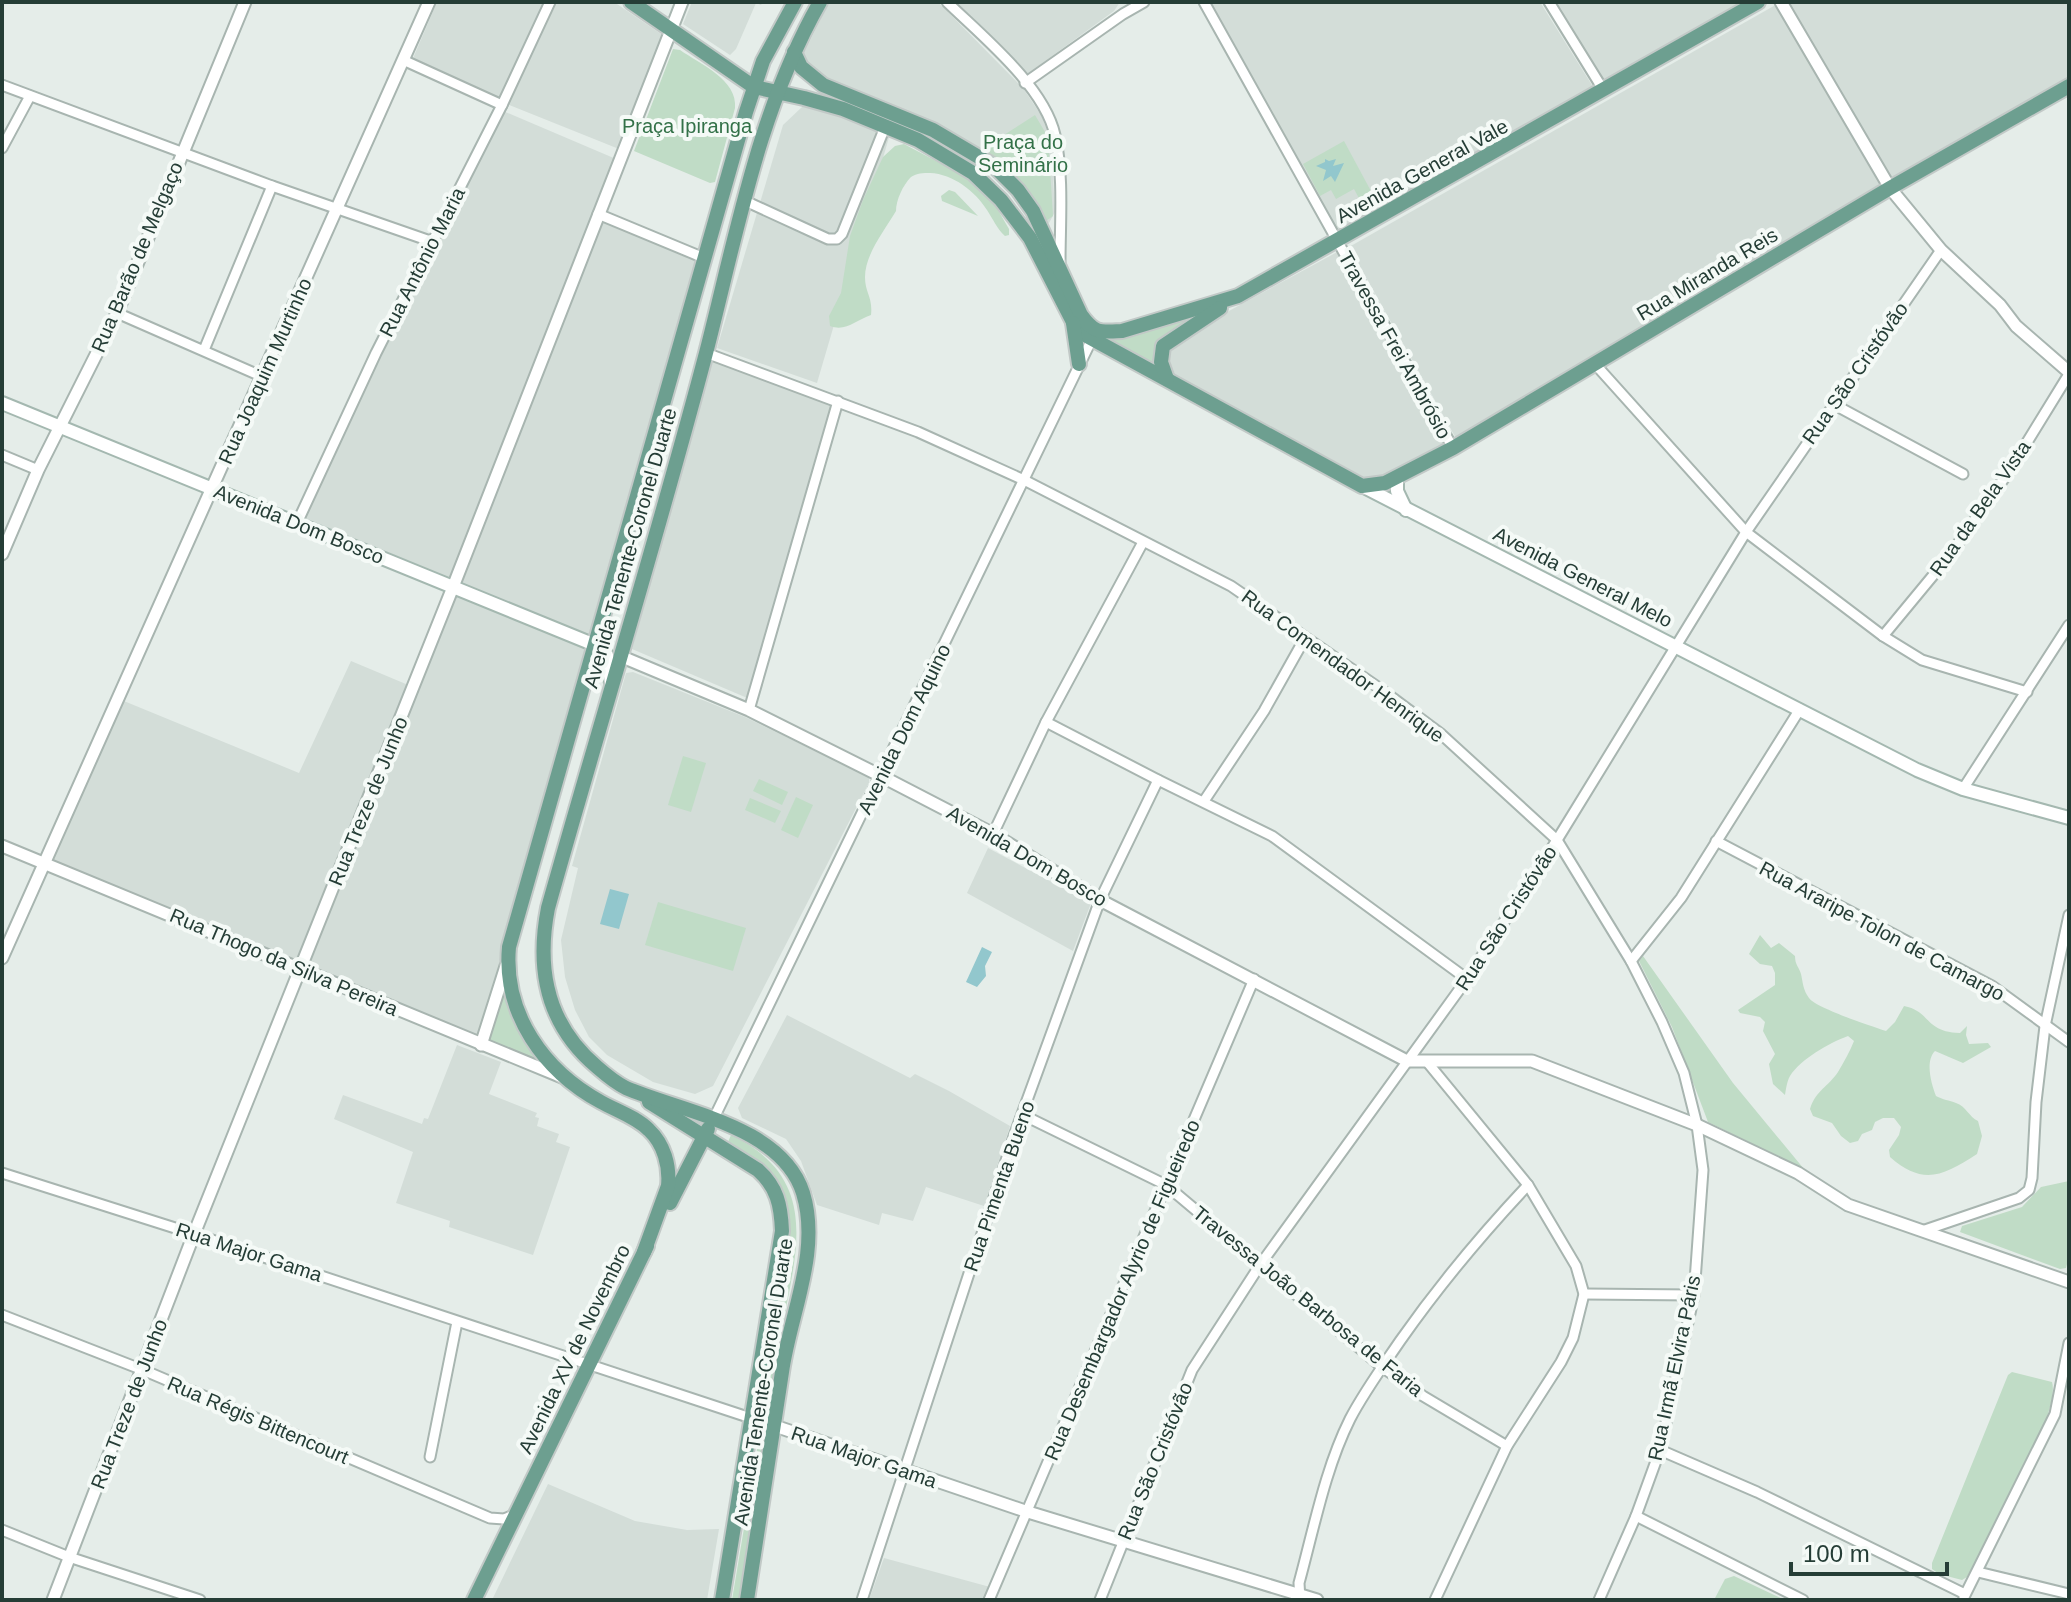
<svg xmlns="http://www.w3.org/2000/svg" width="2071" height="1602" font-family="Helvetica,sans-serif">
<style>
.built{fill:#d3ddd8}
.green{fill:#c0dcc6}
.water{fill:#92c7cd}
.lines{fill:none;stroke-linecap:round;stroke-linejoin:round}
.minor-casing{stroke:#a8b5b0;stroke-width:13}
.tertiary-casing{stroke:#a8b5b0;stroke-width:15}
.secondary-casing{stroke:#a4b8b0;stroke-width:16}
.primary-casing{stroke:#c2c9c7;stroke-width:18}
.minor{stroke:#fff;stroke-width:9}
.tertiary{stroke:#fff;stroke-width:11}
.secondary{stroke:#fff;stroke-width:12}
.primary{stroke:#6d9f90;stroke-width:14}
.labels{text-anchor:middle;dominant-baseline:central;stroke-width:8;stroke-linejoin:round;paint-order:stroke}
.park-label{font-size:20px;fill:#337148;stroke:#f5faf7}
.street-label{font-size:20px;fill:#253d36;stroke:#f5faf7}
</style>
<rect width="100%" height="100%" fill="#e5ede9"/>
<!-- built -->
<g class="built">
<polygon points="437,2 546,2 498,100 411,63"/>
<polygon points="556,2 614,2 664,36 619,149 507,104"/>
<polygon points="692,2 763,2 761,5 756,3 736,49 730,55 683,24"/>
<polygon points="829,2 938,2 1023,88 1041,115 1051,139 1055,212 1049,223 1043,224 1005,173 813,74 801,59"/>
<polygon points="954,2 1120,2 1114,11 1026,75"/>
<polygon points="1210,2 1540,2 1595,90 1338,234"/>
<polygon points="1552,2 1744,2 1603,82"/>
<polygon points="1789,2 2069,2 2069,80 1893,184"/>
<polygon points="1779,3 1884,191 1457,440 1349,247"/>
<polygon points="821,106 890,134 817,383 717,348 783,125 802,107"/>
<polygon points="503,111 616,159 452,579 305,518 395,326"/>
<polygon points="602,218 699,260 593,638 460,584"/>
<polygon points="1339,251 1449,447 1377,484 1170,373 1166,349 1172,342"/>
<polygon points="714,356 836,407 752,700 632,649"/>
<polygon points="456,594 589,648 479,1039 307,966"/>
<polygon points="351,661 413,687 301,968 45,865 119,699 299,773"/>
<polygon points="633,672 745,717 869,777 869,783 713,1086 695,1094 653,1082 607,1055 589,1037 575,1010 565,977 561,940 578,868 572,866 626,673"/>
<polygon points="988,848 1091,903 1073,951 967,893"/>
<polygon points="787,1015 910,1078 915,1074 949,1091 1010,1126 984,1206 926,1187 913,1221 882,1213 879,1225 817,1205 801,1161 786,1139 742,1118 738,1108"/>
<polygon points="457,1045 501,1062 489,1094 537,1113 535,1117 539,1118 537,1126 559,1134 556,1142 570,1147 533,1255 449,1227 450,1221 396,1203 413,1152 334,1119 343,1095 422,1124 424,1118 428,1119"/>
<polygon points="548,1484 635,1521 687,1530 719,1529 707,1600 492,1600"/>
<polygon points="884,1558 990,1587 984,1600 869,1600"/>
</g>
<!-- green -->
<g class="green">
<path d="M673,49L680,50C700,64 738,80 735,108L715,182L710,183L634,151Z"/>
<polygon points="1035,115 1048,137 1053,216 1046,221 1042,220 1011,179 982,149"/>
<polygon points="1344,141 1379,206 1367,213 1354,189 1336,199 1331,190 1320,196 1303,164"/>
<path d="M904,144L970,179L991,198L1009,229V235L1005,236C997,229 993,219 987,210C975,191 953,174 930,173C923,173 917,173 911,177C903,185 896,200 896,211C885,230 865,254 865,277C865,293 873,297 871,315C856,320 846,332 830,326L829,316L841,293L850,236L863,200L883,157L895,146Z"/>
<polygon points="949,190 955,192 978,216 942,201 941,196"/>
<polygon points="1190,319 1194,319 1156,365 1106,344 1106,339"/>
<polygon points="683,756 706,763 691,812 668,805"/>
<polygon points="759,779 788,792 782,805 753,791"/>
<polygon points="796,797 813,805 798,838 781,830"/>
<polygon points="750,798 781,811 775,823 745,810"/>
<polygon points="658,902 746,928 733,971 645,945"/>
<path d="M1760,935L1771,948L1779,943L1795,956C1795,965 1799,967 1801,974C1803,983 1803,990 1809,998C1816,1008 1871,1026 1886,1031L1895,1022L1904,1006C1931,1011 1924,1032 1960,1033L1967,1026L1966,1035L1969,1044L1988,1043L1991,1047L1963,1063L1935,1051C1925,1061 1931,1083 1936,1096C1943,1100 1949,1100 1956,1103C1966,1106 1969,1117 1978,1121L1982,1136L1977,1154C1943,1176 1923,1186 1890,1157L1889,1150L1899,1135L1901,1127L1894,1118H1883L1875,1122L1872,1130L1862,1134L1858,1141L1850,1143L1841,1136L1832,1123L1813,1116L1810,1109C1816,1090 1828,1087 1838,1072C1844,1062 1850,1051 1854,1041L1848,1036C1829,1043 1801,1059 1790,1076C1787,1081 1786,1089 1785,1095L1773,1084L1769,1064L1775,1054L1763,1031L1765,1022L1760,1017L1740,1013L1738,1010L1775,985V973L1772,966L1760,964L1749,954Z"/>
<polygon points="1643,956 1733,1083 1804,1169 1708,1122 1672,1027 1639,961"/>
<polygon points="505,994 508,995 547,1067 486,1043 502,996"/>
<path d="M731,1135C827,1181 793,1261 779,1344C772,1325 776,1309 780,1290C793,1212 800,1188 728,1142Z"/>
<polygon points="2069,1181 2069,1256 2066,1268 2060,1269 1960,1232 1962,1226 2022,1207 2041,1187"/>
<polygon points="771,1354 775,1371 767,1415 759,1413"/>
<path d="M2012,1372L2052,1382C2062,1414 1986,1543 1967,1577L1962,1580L1939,1574L1932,1569V1563L2008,1375Z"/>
<polygon points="764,1430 767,1433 740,1600 732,1600 760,1432"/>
<polygon points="1734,1576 1785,1600 1714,1600 1725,1579"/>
</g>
<!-- water -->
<g class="water">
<polygon points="1325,159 1329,161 1336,159 1333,166 1344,163 1335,182 1331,176 1323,181 1326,170 1316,166 1325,162"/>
<polygon points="610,889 629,894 619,929 600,924"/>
<polygon points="982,947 992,952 985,966 986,976 977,987 966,982"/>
</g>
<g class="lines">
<defs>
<g id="minor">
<path d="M947,2C982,36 1044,86 1055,135C1064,176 1060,222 1060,264"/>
<polyline points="1204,2 1453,448"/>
<polyline points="1549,2 1604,91"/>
<polyline points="403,60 502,105"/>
<polyline points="1025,83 1123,14 1144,2"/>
<polyline points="2,85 272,186 433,242"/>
<polyline points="2,148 30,96"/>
<polyline points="743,200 828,239 837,239 842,234 885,127"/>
<polyline points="598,214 704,258"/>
<polyline points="117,313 263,377"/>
<polyline points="204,350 272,186"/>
<polyline points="706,353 918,432 1024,480 1231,586 1382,690 1441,734 1557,840 1631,961 1662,1022 1684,1073 1697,1125 1703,1170 1694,1295 1660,1450 1636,1516 1599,1600"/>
<polyline points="1595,364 1746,532 1883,636 1922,660 2027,692"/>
<polyline points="1833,404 1963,474"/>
<polyline points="2,455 38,470"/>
<polyline points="297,523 376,353 502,105 550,2"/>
<polyline points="1883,636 1950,555 2010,470 2069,374"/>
<polyline points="749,710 838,401"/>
<polyline points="1046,722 1158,780 1272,836 1467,979"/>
<polyline points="1963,789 2069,625"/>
<polyline points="1204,801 1264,711 1305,638"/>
<polyline points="993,834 1046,722 1143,542"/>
<polyline points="1716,841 1992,986 2069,1042"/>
<polyline points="1631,961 1681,898 1800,709"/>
<polyline points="1428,1063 1528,1185 1576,1266 1584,1294 1573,1338 1561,1362 1507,1446 1435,1600"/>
<polyline points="1023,1115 1166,1185 1382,1367 1423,1396 1507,1446"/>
<polyline points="714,1118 1092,339"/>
<polyline points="2,1173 194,1234 775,1426"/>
<polyline points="1925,1230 2019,1198 2029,1190 2032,1178 2036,1102 2045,1026 2069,915"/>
<polyline points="1584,1294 1694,1295"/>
<polyline points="2,1315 143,1370 490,1518 504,1519 514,1515"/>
<polyline points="1660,1450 1757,1492 1965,1594"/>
<polyline points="430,1457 457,1322"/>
<polyline points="1636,1516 1803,1600"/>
<polyline points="2,1530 69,1557 200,1600"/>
<polyline points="1978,1572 2069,1594"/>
<polyline points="1964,1597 2055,1414 2069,1343"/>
<polyline points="862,1600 1014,1136 1100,900 1158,780"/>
<polyline points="989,1600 1254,979"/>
<polyline points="1100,1600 1192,1370 1260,1265 1467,979 1557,840 1746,532 1941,250"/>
<path d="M1300,1600L1299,1583C1314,1528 1325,1469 1350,1419C1364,1392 1383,1366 1400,1341C1440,1284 1481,1235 1528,1185"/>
</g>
<g id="tertiary">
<polyline points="1781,2 1890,188 1941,250 2000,305 2016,326 2069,372"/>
<polyline points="2,554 38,470 117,313 245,2"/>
<polyline points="620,656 749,710 881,776 993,834 1100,900 1407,1061 1532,1061 1697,1125 1798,1173 1848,1205 2069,1282"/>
<polyline points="2,846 562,1077"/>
<polyline points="2,958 429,2"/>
<polyline points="481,1045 506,966"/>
<polyline points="775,1426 1028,1512 1317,1600"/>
<polyline points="53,1600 194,1234 453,587 682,2"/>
</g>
<g id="secondary">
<polyline points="2,403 595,645 607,655 611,683"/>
<polyline points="1397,477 1397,491 1406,510"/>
<polyline points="1362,486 1917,770 1963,789 2069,818"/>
</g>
<g id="primary">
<polyline points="631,2 754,87 804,98 843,109 918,140 973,173 1001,200 1030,238 1073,322 1087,336 1362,486 1385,483 1453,448 1890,188 2069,86"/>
<path d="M794,52L801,67L823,85L933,130L994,166L1018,190L1033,211L1081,315C1095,334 1099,332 1122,331L1238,296L1758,2"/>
<polyline points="1073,323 1079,364"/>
<polyline points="1167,379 1161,362 1163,346 1220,308"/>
<path d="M649,1102L758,1170C777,1187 781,1205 782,1231L722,1600"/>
<polyline points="670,1203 708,1129"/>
<path d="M644,1252L668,1186C670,1166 664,1144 649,1130C636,1117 617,1111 601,1102C544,1071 503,1014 509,947L746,112L763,61L795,2"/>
<polyline points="474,1600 647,1246"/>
<path d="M747,1600C759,1524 770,1448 782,1372C790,1314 821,1252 803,1193C782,1126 682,1112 626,1088C616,1083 605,1074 597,1067C547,1025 536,969 548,908C600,723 657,539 706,353C737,233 758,111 820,2"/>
</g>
</defs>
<!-- minor casing -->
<use href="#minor" class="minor-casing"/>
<!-- tertiary casing -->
<use href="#tertiary" class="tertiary-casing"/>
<!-- secondary casing -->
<use href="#secondary" class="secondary-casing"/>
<!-- primary casing -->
<use href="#primary" class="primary-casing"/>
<!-- minor -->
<use href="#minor" class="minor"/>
<!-- tertiary -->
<use href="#tertiary" class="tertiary"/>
<!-- secondary -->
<use href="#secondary" class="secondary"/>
<!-- primary -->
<use href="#primary" class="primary"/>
</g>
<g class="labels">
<!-- park labels -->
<g class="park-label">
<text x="687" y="126">Praça Ipiranga</text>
<text x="1023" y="142">Praça do<tspan x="1023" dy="23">Seminário</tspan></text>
</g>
<!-- street labels -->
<g class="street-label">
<text transform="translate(1422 171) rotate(-29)">Avenida General Vale</text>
<text transform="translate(137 257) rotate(-67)">Rua Barão de Melgaço</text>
<text transform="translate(422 262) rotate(-63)">Rua Antônio Maria</text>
<text transform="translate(1707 274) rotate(-31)">Rua Miranda Reis</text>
<text transform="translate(1395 345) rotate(61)">Travessa Frei Ambrósio</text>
<text transform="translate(265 371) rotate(-66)">Rua Joaquim Murtinho</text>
<text transform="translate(1855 373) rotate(-55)">Rua São Cristóvão</text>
<text transform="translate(1980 508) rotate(-55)">Rua da Bela Vista</text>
<text transform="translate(299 524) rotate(22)">Avenida Dom Bosco</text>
<text transform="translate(630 548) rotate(-74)">Avenida Tenente-Coronel Duarte</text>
<text transform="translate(1583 577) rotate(27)">Avenida General Melo</text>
<text transform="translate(1343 666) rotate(36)">Rua Comendador Henrique</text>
<text transform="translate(904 729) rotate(-64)">Avenida Dom Aquino</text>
<text transform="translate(368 801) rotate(-68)">Rua Treze de Junho</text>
<text transform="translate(1027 856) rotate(30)">Avenida Dom Bosco</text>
<text transform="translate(1506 918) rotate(-57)">Rua São Cristóvão</text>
<text transform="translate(1882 931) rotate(28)">Rua Araripe Tolon de Camargo</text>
<text transform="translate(284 962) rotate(23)">Rua Thogo da Silva Pereira</text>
<text transform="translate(999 1186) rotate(-71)">Rua Pimenta Bueno</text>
<text transform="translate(249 1252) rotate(18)">Rua Major Gama</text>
<text transform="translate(1122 1290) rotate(-67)">Rua Desembargador Alyrio de Figueiredo</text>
<text transform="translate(1308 1301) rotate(39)">Travessa João Barbosa de Faria</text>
<text transform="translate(574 1349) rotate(-64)">Avenida XV de Novembro</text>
<text transform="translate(1674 1368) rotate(-78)">Rua Irmã Elvira Páris</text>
<text transform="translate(763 1382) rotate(-81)">Avenida Tenente-Coronel Duarte</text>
<text transform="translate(129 1404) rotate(-69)">Rua Treze de Junho</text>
<text transform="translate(258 1420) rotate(23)">Rua Régis Bittencourt</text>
<text transform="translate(864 1457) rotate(19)">Rua Major Gama</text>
<text transform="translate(1155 1461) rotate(-68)">Rua São Cristóvão</text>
</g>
</g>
<!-- border -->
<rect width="2071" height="1602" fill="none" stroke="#253d36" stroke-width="8"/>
<!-- scale -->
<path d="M1791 1562v12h156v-12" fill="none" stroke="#253d36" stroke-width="4"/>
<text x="1803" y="1562" font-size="24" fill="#253d36" stroke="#f5faf7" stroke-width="6" paint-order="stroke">100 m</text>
</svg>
